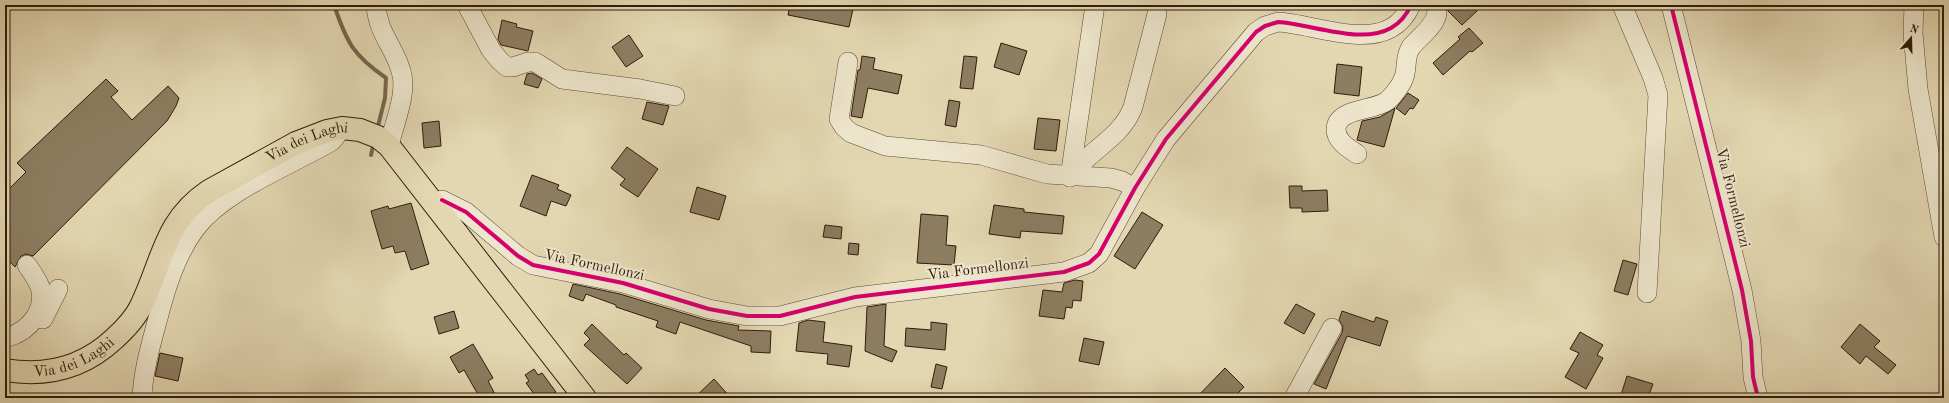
<svg xmlns="http://www.w3.org/2000/svg" width="1949" height="403" font-family="'Old Standard TT',serif">
<style>
.lines{fill:none;stroke-linecap:round;stroke-linejoin:round}
.stream{stroke:#76664d;stroke-width:4}
.building{fill:#8d7d61;stroke:#2f1c0b}
.minor-casing{stroke:#5c4b34;stroke-width:20}
.major-casing{stroke:#2f1c0b;stroke-width:24}
.minor{stroke:#ede5cc;stroke-width:19}
.major{stroke:#e3d7b1;stroke-width:22}
.cycleway-casing{stroke:#ede5cc;stroke-width:6}
.cycleway{stroke:#d6006c;stroke-width:4}
.labels{text-anchor:middle;dominant-baseline:central;stroke-width:4;stroke-linejoin:round;paint-order:stroke}
.street-label{font-size:15px;fill:#2f1c0b;stroke:#ede5cc}
</style>
<rect width="100%" height="100%" fill="#e3d7b1"/>
<filter id="stains"><feTurbulence type="fractalNoise" baseFrequency=".005" numOctaves="4"/><feColorMatrix values="0 0 0 0 .2 0 0 0 0 .09 0 0 0 0 .02 0 0 0 .5 -.17"/></filter>
<radialGradient id="worn" r=".72"><stop offset=".6" stop-color="#630" stop-opacity="0"/><stop offset="1" stop-color="#630" stop-opacity=".3"/></radialGradient>
<g class="lines">
<!-- stream -->
<g class="stream">
<path d="M334,5C347,43 353,55 386,78L385,98L377,130"/>
<polyline points="371,155 374,142"/>
</g>
</g>
<!-- building -->
<g class="building">
<polygon points="790,5 832,5 853,9 849,27 788,15"/>
<polygon points="1447,5 1471,5 1477,11 1462,25 1448,11"/>
<polygon points="502,20 517,24 516,27 533,31 528,51 501,45 498,39"/>
<polygon points="1469,28 1483,43 1472,52 1470,51 1443,75 1433,63 1460,39 1458,37"/>
<polygon points="629,35 643,56 626,67 612,47"/>
<polygon points="1001,43 1027,51 1019,75 994,67"/>
<polygon points="862,56 875,58 873,69 902,75 898,94 868,88 862,118 851,116 858,70 860,70"/>
<polygon points="964,56 977,57 973,89 960,88"/>
<polygon points="1337,64 1362,67 1359,96 1334,93"/>
<polygon points="532,73 542,79 538,88 524,84 527,74"/>
<polygon points="106,79 118,91 111,97 132,120 168,86 179,98 176,106 167,121 33,256 26,254 21,256 15,267 5,257 5,193 26,172 17,163"/>
<polygon points="1408,93 1419,100 1413,109 1410,108 1405,115 1396,108"/>
<polygon points="949,100 960,102 956,127 945,125"/>
<polygon points="647,102 669,106 663,125 642,119"/>
<polygon points="1395,108 1384,147 1357,140 1362,121 1380,117"/>
<polygon points="1038,118 1060,120 1056,151 1034,149"/>
<polygon points="439,121 441,146 424,148 422,123"/>
<polygon points="627,147 658,169 638,197 620,185 625,179 611,168"/>
<polygon points="532,175 559,185 557,189 571,195 566,206 551,201 546,216 520,206"/>
<polygon points="1289,186 1302,186 1302,191 1327,190 1328,211 1302,212 1302,208 1290,208"/>
<polygon points="697,187 726,196 719,220 690,212"/>
<polygon points="411,203 429,264 411,270 405,251 395,253 393,246 382,249 371,211 388,206 389,209"/>
<polygon points="994,205 1024,209 1024,212 1064,216 1062,234 1021,231 1020,238 989,234"/>
<polygon points="1142,212 1163,225 1135,269 1114,256"/>
<polygon points="921,214 948,216 946,245 956,246 954,265 917,263"/>
<polygon points="825,225 842,227 841,239 823,237"/>
<polygon points="849,243 859,244 858,255 848,254"/>
<polygon points="1623,260 1637,264 1628,295 1614,291"/>
<polygon points="1075,280 1083,281 1081,301 1073,300 1072,308 1066,307 1064,319 1039,316 1043,290 1062,292 1064,283"/>
<polygon points="573,284 620,294 706,320 739,326 738,330 771,331 770,353 751,352 751,346 680,322 676,334 656,327 658,321 616,307 616,305 586,294 583,301 569,296"/>
<polygon points="886,304 884,346 897,351 892,362 865,351 867,307"/>
<polygon points="1296,304 1315,314 1304,334 1284,323"/>
<polygon points="454,311 459,328 439,334 434,317"/>
<polygon points="1342,311 1374,322 1376,317 1388,321 1380,346 1347,336 1326,389 1314,384 1342,333 1343,327 1339,320"/>
<polygon points="808,320 825,322 823,342 852,346 849,367 827,364 828,354 796,351 799,323"/>
<polygon points="931,322 947,324 945,350 905,346 906,328 931,330"/>
<polygon points="592,324 624,355 626,353 642,368 627,384 584,345 590,339 584,333"/>
<polygon points="1860,324 1880,341 1874,347 1896,365 1888,374 1866,356 1860,364 1841,347"/>
<polygon points="1580,332 1603,345 1597,355 1603,358 1586,389 1565,377 1579,353 1570,349"/>
<polygon points="1084,338 1104,342 1099,365 1079,361"/>
<polygon points="473,344 493,378 488,381 497,398 480,398 464,370 459,373 450,357"/>
<polygon points="160,353 183,358 178,381 155,376"/>
<polygon points="936,364 947,367 942,389 931,387"/>
<polygon points="1225,368 1244,387 1233,398 1196,398"/>
<polygon points="534,369 538,375 542,373 556,392 548,398 537,398 526,383 529,381 525,375"/>
<polygon points="1627,376 1653,384 1648,398 1620,398"/>
<polygon points="714,379 731,398 694,398"/>
</g>
<g class="lines">
<defs>
<g id="minor">
<path d="M376,5C378,34 394,46 401,71C408,93 394,123 389,146"/>
<polyline points="467,5 491,50 500,61 507,67 513,67 528,62 535,62 562,79 640,89 675,96"/>
<polyline points="1622,5 1653,78 1658,95 1647,293"/>
<polyline points="1671,5 1742,290 1751,341 1753,377 1758,398"/>
<polyline points="1914,5 1913,33 1918,89 1944,237"/>
<polyline points="848,62 839,119 844,127 851,133 885,146 981,155 1047,174 1111,178 1122,181 1135,188"/>
<path d="M1357,154C1348,148 1336,141 1336,129C1337,108 1374,111 1387,101C1394,95 1403,83 1405,74C1407,64 1405,56 1411,47C1419,37 1444,20 1435,5"/>
<path d="M1070,177C1088,150 1121,139 1133,107L1157,14"/>
<polyline points="1070,177 1095,5"/>
<path d="M442,200L466,212L518,256L533,265L623,283L709,309L747,316H780L855,297L1064,272L1089,263L1099,254L1135,188L1166,139L1256,32L1265,26L1278,22C1311,24 1361,45 1391,28C1400,23 1407,14 1411,5"/>
<polyline points="43,319 58,289"/>
<path d="M8,337C29,331 47,310 40,287C37,279 32,272 27,265"/>
<path d="M142,398C143,371 151,344 158,318C166,287 176,255 195,229C224,190 290,166 332,141L342,128"/>
<polyline points="1294,398 1332,328"/>
</g>
<g id="major">
<path id="s1" d="M5,370C47,377 83,368 114,339C125,329 135,319 141,306C163,261 164,221 209,191L296,143L327,131L342,128L360,130L378,137L389,146L585,398"/>
</g>
</defs>
<!-- minor casing -->
<use href="#minor" class="minor-casing"/>
<!-- major casing -->
<use href="#major" class="major-casing"/>
<!-- minor -->
<use href="#minor" class="minor"/>
<!-- major -->
<use href="#major" class="major"/>
<defs>
<g id="cycleway">
<polyline points="1671,5 1742,290 1751,341 1753,377 1758,398"/>
<path d="M442,200L466,212L518,256L533,265L623,283L709,309L747,316H780L855,297L1064,272L1089,263L1099,254L1135,188L1166,139L1256,32L1265,26L1278,22C1311,24 1361,45 1391,28C1400,23 1407,14 1411,5"/>
</g>
</defs>
<!-- cycleway casing -->
<use href="#cycleway" class="cycleway-casing"/>
<!-- cycleway -->
<use href="#cycleway" class="cycleway"/>
</g>
<g class="labels">
<!-- street labels -->
<g class="street-label">
<text stroke="none"><textPath href="#s1" startOffset="407">Via dei Laghi</textPath></text>
<text transform="translate(1732 198) rotate(76)">Via Formellonzi</text>
<text transform="translate(594 266) rotate(12)">Via Formellonzi</text>
<text transform="translate(978 270) rotate(-7)">Via Formellonzi</text>
<text stroke="none"><textPath href="#s1" startOffset="72">Via dei Laghi</textPath></text>
</g>
</g>
<!-- margin -->
<rect width="1949" height="403" fill="none" stroke="#e3d7b1" stroke-width="20"/>
<rect x="6" y="6" width="1937" height="391" fill="none" stroke="#2f1c0b" stroke-width="2"/>
<rect x="10" y="10" width="1929" height="383" fill="none" stroke="#2f1c0b"/>
<!-- north arrow -->
<g transform="translate(1911 38) rotate(20)" stroke="#ede5cc" stroke-width="3" paint-order="stroke">
<path d="M0-3L7 15L0 10L-7 15Z" fill="#2f1c0b"/>
<text y="-6" font-size="11" font-weight="bold" text-anchor="middle" fill="#2f1c0b">N</text>
</g>
<rect width="100%" height="100%" filter="url(#stains)"/>
<rect width="100%" height="100%" fill="url(#worn)"/>
</svg>
